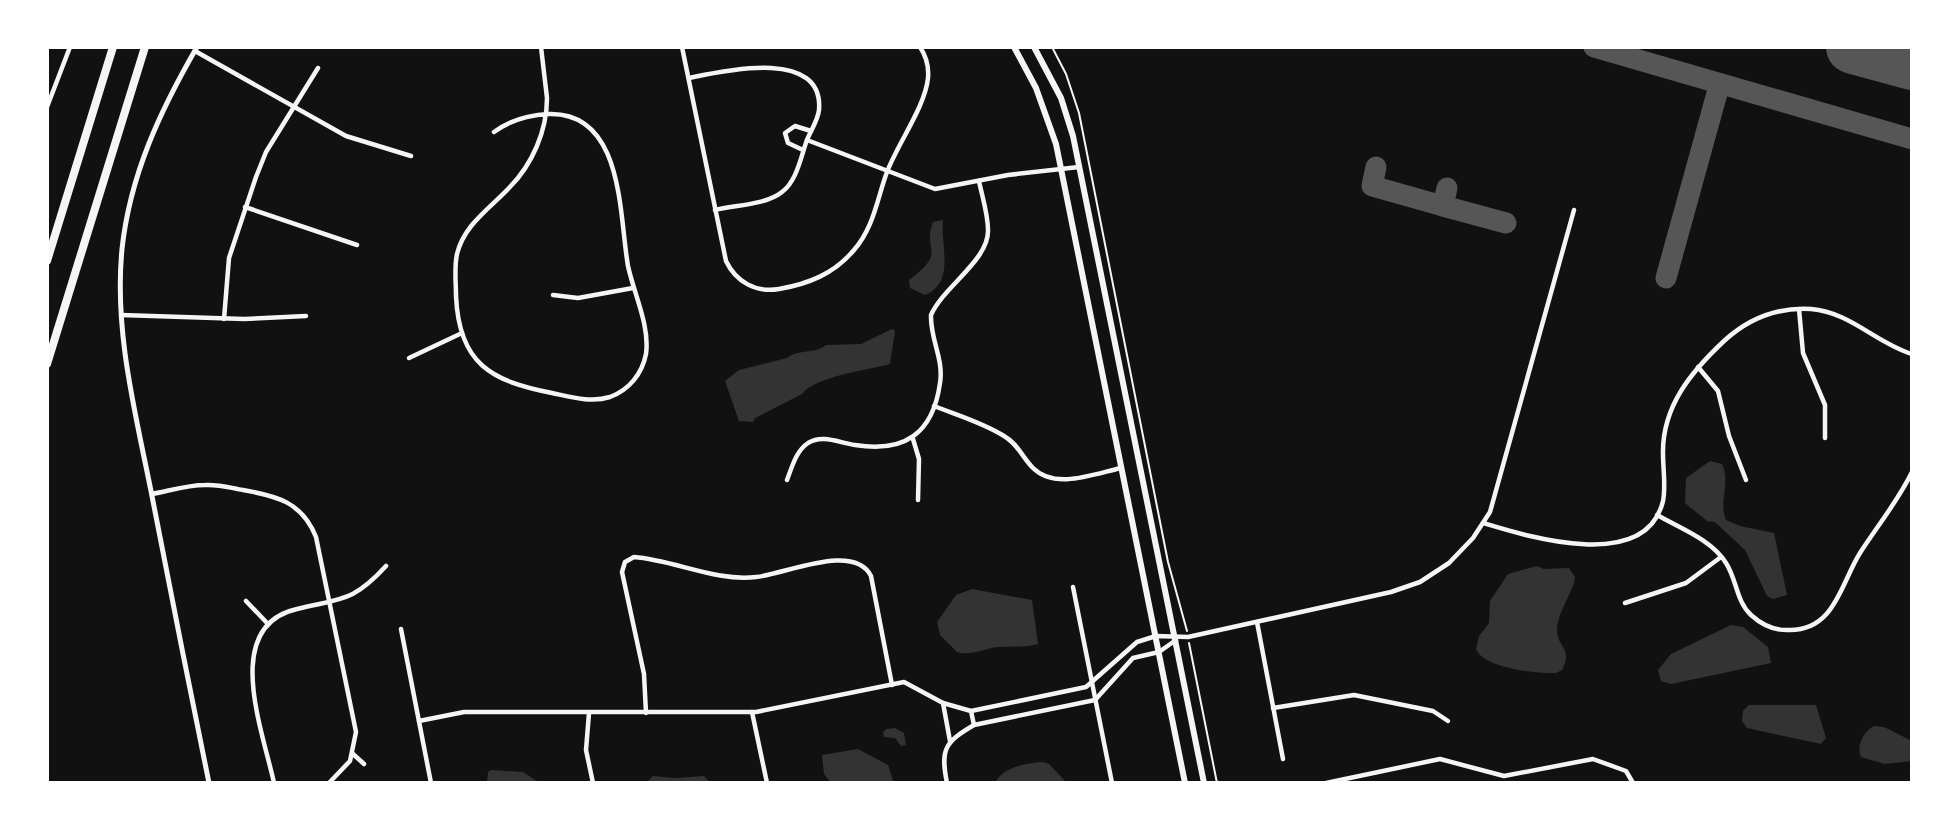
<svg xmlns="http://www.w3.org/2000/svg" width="1959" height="830" font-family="Lato,sans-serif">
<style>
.water{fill:#333}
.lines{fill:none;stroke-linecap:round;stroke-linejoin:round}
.taxiway{stroke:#565656;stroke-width:21}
.runway{stroke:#565656;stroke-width:54}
.path{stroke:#f5f5f5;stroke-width:2}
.minor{stroke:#f5f5f5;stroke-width:4.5}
.tertiary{stroke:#f5f5f5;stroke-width:5}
.secondary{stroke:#f5f5f5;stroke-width:6}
.motorway{stroke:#f5f5f5;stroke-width:8}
</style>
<rect width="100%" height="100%" fill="#111"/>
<!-- water -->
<g class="water">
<path d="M943,220C940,245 956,282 925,295L910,288L909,280C948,251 922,252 933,222Z"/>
<path d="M892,329L895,331L890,364C868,370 816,376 802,394L755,418L753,422L739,421L725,381L739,370L787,358C798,349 816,354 826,345L861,344Z"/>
<path d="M1710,461L1722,464C1731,482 1718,502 1726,520L1740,526L1774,533L1787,595L1773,599L1767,596L1745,550L1715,522L1707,521L1685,503L1686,478Z"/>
<path d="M1537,566L1544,569L1569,568L1575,577C1574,591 1558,611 1557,629C1556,647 1574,648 1562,670L1556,673C1537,674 1483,668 1476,649L1479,636L1489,623L1490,601L1508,574Z"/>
<path d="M972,589L1032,600L1038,644C1024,648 1011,646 997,647C982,649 972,656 957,652L940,635L937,622L956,595Z"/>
<polygon points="1731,625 1743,627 1768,647 1771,663 1671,684 1661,681 1658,670 1671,654"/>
<polygon points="1749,705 1816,705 1826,738 1821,744 1747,728 1742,721 1743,711"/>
<path d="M1874,726L1884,727L1912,741V761L1885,764L1861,757C1856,745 1864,731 1874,726Z"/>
<polygon points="886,729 895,728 904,733 906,745 901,746 895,738 884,737 883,732"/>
<polygon points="858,749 888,765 894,783 831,783 824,774 822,755"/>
<path d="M1043,762L1049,764L1067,783H995C1003,767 1026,763 1043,762Z"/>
<polygon points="491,770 523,772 540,783 487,783 488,772"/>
<polygon points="653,776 675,778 704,776 710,783 646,783"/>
</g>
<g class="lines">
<!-- taxiway -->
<g class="taxiway">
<polyline points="1594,47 1912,139"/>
<polyline points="1376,167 1372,186 1443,206"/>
<polyline points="1447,188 1443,206 1506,223"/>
<polyline points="1666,278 1719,86"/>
</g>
<!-- runway -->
<polyline class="runway" points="1853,47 1912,63"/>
<!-- path -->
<g class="path">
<polyline points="1052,47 1066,74 1079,113 1168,562 1187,631"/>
<polyline points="1189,643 1217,783"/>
</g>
<!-- minor -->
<g class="minor">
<path d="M682,47L726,261C736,282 756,293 779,289C808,284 834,274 854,250C874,227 877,199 887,172C898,143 925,107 928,78C929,67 926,56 920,47"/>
<polyline points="195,51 346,136 411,156"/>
<path d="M689,78C722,71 824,47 819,110C818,120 811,130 807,140C801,156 797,181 782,192C766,205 735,205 715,210"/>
<polyline points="47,107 70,47"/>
<path d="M494,132C510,120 530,115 549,114C624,112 619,215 628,266C634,294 650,326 646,354C642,374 629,390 610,397C591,403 571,397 552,393C491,381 459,364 456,296C456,282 454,268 457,254C464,225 489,209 509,188C532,165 547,131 547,98L541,47"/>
<polyline points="807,140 935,189 1008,175 1079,167"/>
<polyline points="803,150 788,143 785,133 795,126 811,131"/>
<polyline points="245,207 357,245"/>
<polyline points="553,295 578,298 633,288"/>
<polyline points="1799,309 1803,353 1825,405 1825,438"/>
<polyline points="121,315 244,319 306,316"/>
<polyline points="224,319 229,258 256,177 266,152 318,68"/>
<polyline points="409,358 462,333"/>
<polyline points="1698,367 1718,391 1729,436 1746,480"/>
<path d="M934,406C957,415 984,423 1004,436C1018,444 1022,457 1033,468C1055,490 1094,474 1121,468"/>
<polyline points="913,439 919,459 918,500"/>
<path d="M787,480C792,467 796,451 808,443C823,434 839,443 855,445C904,453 933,434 940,383C944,359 930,339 931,315C944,286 989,260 988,230C988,214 982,196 979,181"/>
<path d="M152,494C169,491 187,485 205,485C218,484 231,488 243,490C277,496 302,502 316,537L356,732L350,761L329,783"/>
<path d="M1657,515C1680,528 1712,540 1726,563C1737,580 1736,601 1751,615C1762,625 1775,631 1790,630C1835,630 1841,583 1860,553C1878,525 1898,501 1912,472"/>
<path d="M1483,523C1529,537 1646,573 1663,501C1666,486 1663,469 1663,454C1662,406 1692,371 1724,341C1748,319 1778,307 1811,309C1850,312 1876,343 1912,354"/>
<polyline points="1073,587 1112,783"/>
<polyline points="246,601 268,624"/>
<polyline points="1625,603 1686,583 1721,557"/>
<polyline points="1257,622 1283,759"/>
<polyline points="401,629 431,783"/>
<polyline points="943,703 950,741"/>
<polyline points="1273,708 1354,695 1433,711 1448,721"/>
<polyline points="971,711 974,725"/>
<polyline points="752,712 767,783"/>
<polyline points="589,713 586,750 593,783"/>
<path d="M646,713L644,674L622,572L625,562L634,557C674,560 716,582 756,577C786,574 854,542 871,576L892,685"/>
<polyline points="419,721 464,712 756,712 904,682 943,703 971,711 1086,687 1137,642 1156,636 1188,637 1391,592 1420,582 1449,563 1473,538 1490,512 1574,210"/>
<polyline points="353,754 364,764"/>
<path d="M274,783C263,731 221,626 297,609C342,598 353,602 386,566"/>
<path d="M947,783C940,749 945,742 974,725L1095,700L1133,658L1159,652L1176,640"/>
<polyline points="1326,783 1440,759 1504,776 1593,759 1626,771 1633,783"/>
</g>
<!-- tertiary -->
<path class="tertiary" d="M197,47C160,111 130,175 122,249C114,331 135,411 151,491C170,588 189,686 209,783"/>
<!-- secondary -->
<g class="secondary">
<polyline points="1014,47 1036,88 1056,144 1185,783"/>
<polyline points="1034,47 1061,98 1073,136 1204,783"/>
</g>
<!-- motorway -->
<g class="motorway">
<polyline points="47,261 113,47"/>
<polyline points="47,364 145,47"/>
</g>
</g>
<!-- border -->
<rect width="1959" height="830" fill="none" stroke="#ffffff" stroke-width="98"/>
</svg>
